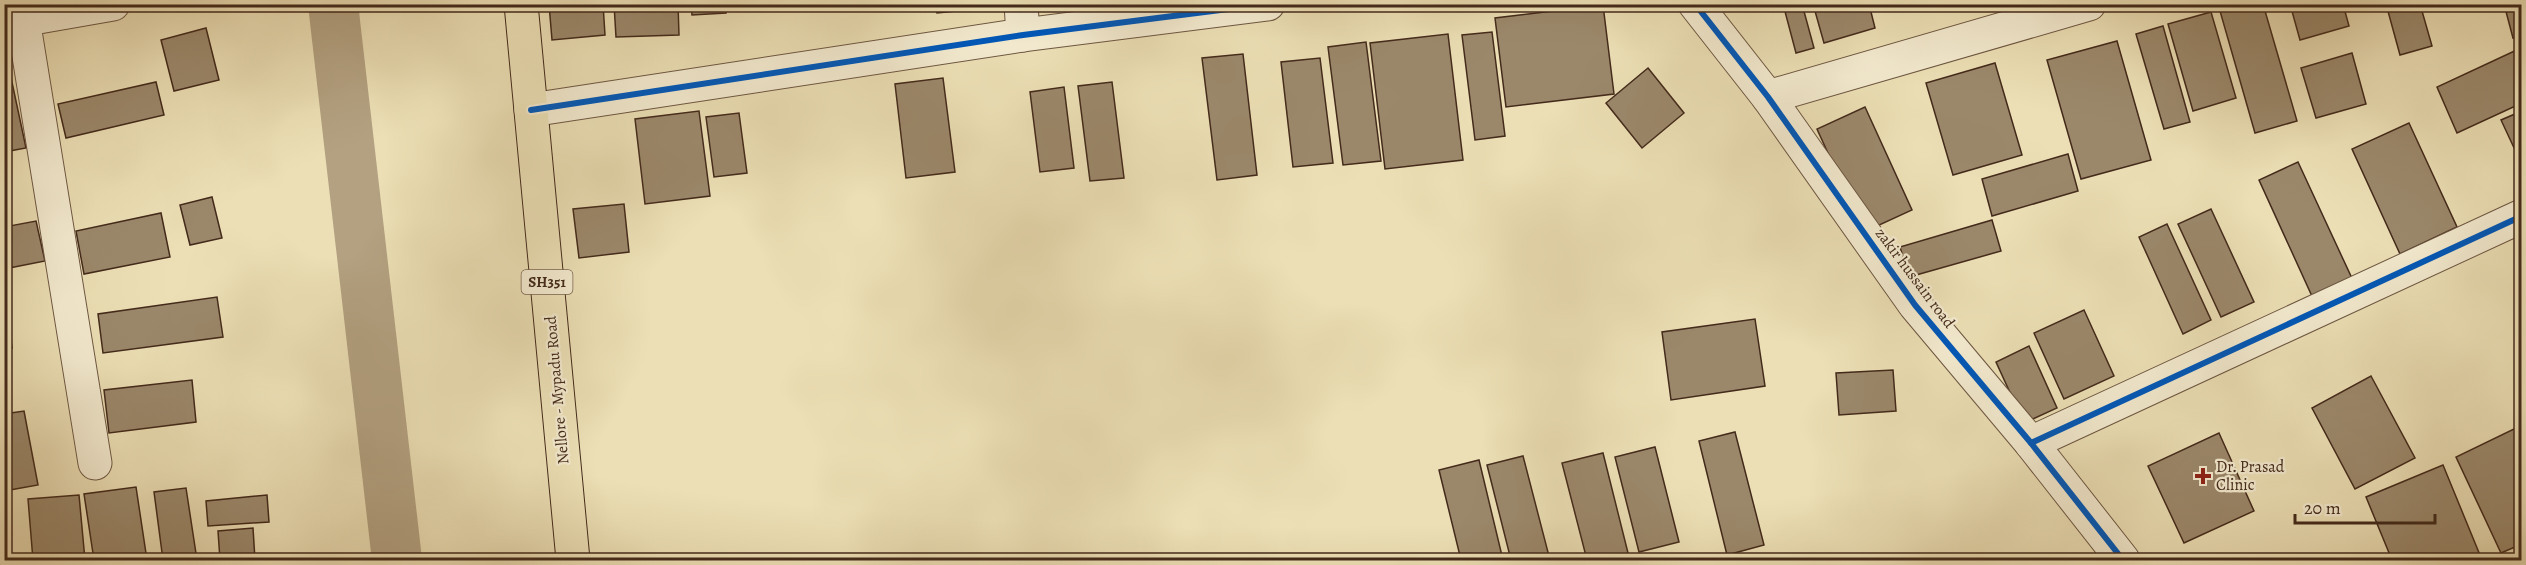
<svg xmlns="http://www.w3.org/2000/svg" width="2526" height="565" font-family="Alegreya,serif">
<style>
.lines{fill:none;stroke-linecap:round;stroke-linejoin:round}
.canal{stroke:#b3a181;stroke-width:50}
.building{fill:#9b886b;stroke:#432a1b;stroke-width:1.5}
.minor-casing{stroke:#6d5742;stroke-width:35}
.major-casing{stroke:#432a1b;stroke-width:35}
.minor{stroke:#f3eacf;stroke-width:33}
.major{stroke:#ecdfb5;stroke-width:33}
.cycleway-casing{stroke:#f3eacf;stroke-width:10}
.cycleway{stroke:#0057b8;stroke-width:6}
.poi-dot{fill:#8f2418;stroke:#f3eacf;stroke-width:2}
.labels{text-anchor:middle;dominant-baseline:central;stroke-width:4.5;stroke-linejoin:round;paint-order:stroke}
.shield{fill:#f3eacf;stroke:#786451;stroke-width:1.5}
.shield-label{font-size:15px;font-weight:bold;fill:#432a1b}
.street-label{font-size:16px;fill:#432a1b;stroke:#f3eacf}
.poi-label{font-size:16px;fill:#432a1b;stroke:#f3eacf;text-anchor:start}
</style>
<rect width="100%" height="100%" fill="#ecdfb5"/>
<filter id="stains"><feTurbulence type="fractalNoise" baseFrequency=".00333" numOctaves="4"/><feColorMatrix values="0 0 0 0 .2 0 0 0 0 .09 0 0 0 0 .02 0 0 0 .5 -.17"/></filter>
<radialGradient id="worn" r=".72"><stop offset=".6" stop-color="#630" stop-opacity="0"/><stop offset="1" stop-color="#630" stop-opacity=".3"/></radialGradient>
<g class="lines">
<!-- canal -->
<polyline class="canal" points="333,4 397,560"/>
</g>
<!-- building -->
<g class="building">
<polygon points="549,4 603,4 605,35 552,40"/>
<polygon points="614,4 678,4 679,35 616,37"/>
<polygon points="691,4 725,4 726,13 692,15"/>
<polygon points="936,4 975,4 976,9 937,13"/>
<polygon points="1057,4 1097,4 1098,7 1058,11"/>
<polygon points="1783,4 1802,4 1814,48 1796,53"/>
<polygon points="1813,4 1869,4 1875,28 1824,43"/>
<polygon points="2218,4 2263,4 2297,121 2255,133"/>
<polygon points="2290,4 2343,4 2349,26 2300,40"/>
<polygon points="2386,4 2420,4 2432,46 2400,55"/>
<polygon points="2504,4 2522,4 2522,36 2513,38"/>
<polygon points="1603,5 1614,94 1506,107 1495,18"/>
<polygon points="2211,12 2236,98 2193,111 2168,24"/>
<polygon points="2163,26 2190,122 2164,129 2136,34"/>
<polygon points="206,28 219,80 174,91 161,40"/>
<polygon points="1492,32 1505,136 1475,140 1462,35"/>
<polygon points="1448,34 1463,160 1385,169 1370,43"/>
<polygon points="2117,41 2151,160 2081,179 2047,60"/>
<polygon points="1366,42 1381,161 1343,165 1328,47"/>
<polygon points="2521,48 2522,103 2457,133 2437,87"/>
<polygon points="2352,53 2366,104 2316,118 2301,68"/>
<polygon points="1243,54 1257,175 1217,180 1202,58"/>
<polygon points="1320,58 1333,163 1293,167 1281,62"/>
<polygon points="1995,63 2022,155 1953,175 1926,83"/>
<polygon points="1648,68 1684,113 1642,148 1606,103"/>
<polygon points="10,73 26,148 4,152 4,74"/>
<polygon points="943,78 955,172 906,178 895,84"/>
<polygon points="156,82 164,115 66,138 58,104"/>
<polygon points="1112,82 1124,178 1090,181 1078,86"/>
<polygon points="1064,87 1074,168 1040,172 1030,92"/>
<polygon points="1865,107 1912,210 1864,232 1817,129"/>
<polygon points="699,111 710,196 645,204 635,119"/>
<polygon points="2522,111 2522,165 2501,120"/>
<polygon points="739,113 747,173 714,177 706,117"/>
<polygon points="2409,123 2457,227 2400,254 2352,149"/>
<polygon points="2068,154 2078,191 1992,216 1982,179"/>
<polygon points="2298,162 2356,287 2316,305 2259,180"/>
<polygon points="212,197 222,238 190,245 180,205"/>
<polygon points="624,204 629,252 579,258 573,209"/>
<polygon points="2211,209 2254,302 2221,317 2178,224"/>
<polygon points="161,213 170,257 84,274 76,231"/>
<polygon points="1992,220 2001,251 1909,277 1900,247"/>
<polygon points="36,221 45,261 4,269 4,227"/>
<polygon points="2167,224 2211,320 2183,334 2139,237"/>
<polygon points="4,281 12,348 4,349"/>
<polygon points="217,297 223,337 103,353 98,314"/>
<polygon points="2084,310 2114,376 2064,399 2034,333"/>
<polygon points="1755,319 1765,386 1671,400 1662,332"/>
<polygon points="2029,346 2057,408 2024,423 1996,362"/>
<polygon points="1893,370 1896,411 1839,415 1836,373"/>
<polygon points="2371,376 2415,458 2355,489 2312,408"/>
<polygon points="192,380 196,422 109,433 104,390"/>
<polygon points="24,411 38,485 4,491 4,414"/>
<polygon points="2516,428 2522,441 2522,544 2501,553 2456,457"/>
<polygon points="1735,432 1764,545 1727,555 1699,441"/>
<polygon points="2219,433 2254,511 2184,543 2148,466"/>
<polygon points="1655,447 1679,542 1639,552 1615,457"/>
<polygon points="1603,453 1629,557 1615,560 1587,560 1562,463"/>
<polygon points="1523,456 1550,560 1511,560 1487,465"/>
<polygon points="1479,460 1503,560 1461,560 1439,470"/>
<polygon points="2443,465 2482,560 2392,560 2366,497"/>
<polygon points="136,487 147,560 94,560 84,494"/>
<polygon points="186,488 197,560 163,560 154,492"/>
<polygon points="79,495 85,560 33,560 28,499"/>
<polygon points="267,495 269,522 208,526 206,501"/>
<polygon points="253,528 255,560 220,560 218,531"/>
</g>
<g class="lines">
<defs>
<g id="minor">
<polyline points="1021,4 1023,35"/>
<polyline points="1695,4 1768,97 1915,305 2031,443 2123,560"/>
<polyline points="23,19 95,463"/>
<polyline points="4,23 113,4"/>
<polyline points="1768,97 2089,4"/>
<polyline points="531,110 1023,35 1268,4"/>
<polyline points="2031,443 2522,216"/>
</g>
<polyline id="major" points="521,4 573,560"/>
</defs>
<!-- minor casing -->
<use href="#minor" class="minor-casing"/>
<!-- major casing -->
<use href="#major" class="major-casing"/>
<!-- minor -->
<use href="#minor" class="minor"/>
<!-- major -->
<use href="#major" class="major"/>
<defs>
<g id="cycleway">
<polyline points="1695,4 1768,97 1915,305 2031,443 2123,560"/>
<polyline points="531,110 1023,35 1268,4"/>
<polyline points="2031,443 2522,216"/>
</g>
</defs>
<!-- cycleway casing -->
<use href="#cycleway" class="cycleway-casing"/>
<!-- cycleway -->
<use href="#cycleway" class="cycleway"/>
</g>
<!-- markers -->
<path class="poi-dot" d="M2200 467h6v6h6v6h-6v6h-6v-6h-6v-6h6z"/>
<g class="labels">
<!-- shield labels -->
<rect class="shield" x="521.5" y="270" width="51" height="24" rx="4.5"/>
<g class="shield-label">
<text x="547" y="282">SH351</text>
</g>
<!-- street labels -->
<g class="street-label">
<text transform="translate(1915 278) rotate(53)">zakir hussain road</text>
<text transform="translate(557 390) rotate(-95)">Nellore - Mypadu Road</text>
</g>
<!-- poi labels -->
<g class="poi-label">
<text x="2216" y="467">Dr. Prasad<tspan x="2216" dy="18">Clinic</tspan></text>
</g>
</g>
<!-- margin -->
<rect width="2526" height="565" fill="none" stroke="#ecdfb5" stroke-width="24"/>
<rect x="6" y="6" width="2514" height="553" fill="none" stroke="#432a1b" stroke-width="3"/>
<rect x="12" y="12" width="2502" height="541" fill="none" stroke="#432a1b" stroke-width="1.5"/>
<!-- scale -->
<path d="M2295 514v9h140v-9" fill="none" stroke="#432a1b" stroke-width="3"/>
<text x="2304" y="514" font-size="18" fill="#432a1b" stroke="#f3eacf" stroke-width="4.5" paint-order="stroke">20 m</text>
<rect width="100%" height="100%" filter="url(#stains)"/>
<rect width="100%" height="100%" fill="url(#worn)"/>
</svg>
